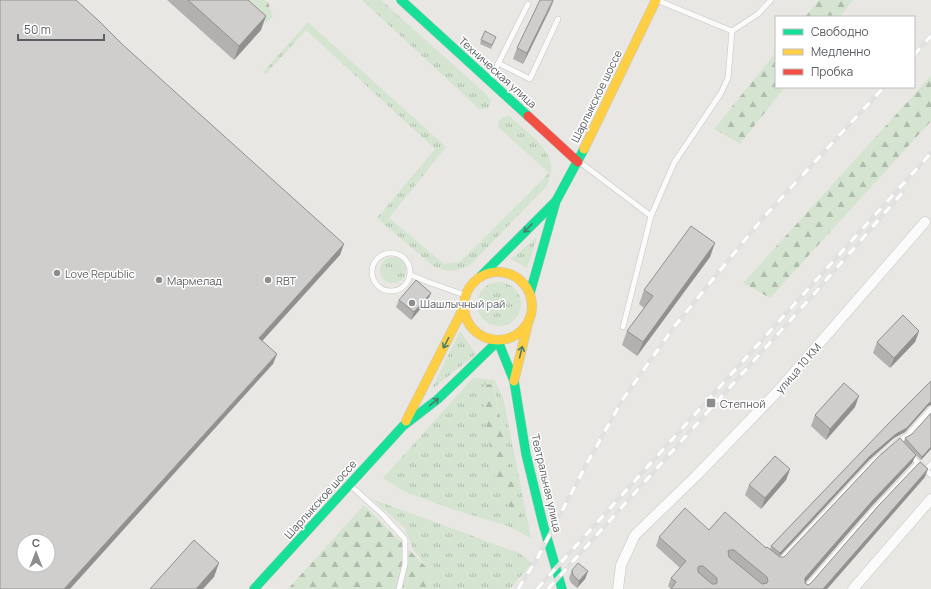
<svg xmlns="http://www.w3.org/2000/svg" width="931" height="589" font-family="Manrope,sans-serif">
<style>
.grass{fill:url(#grass-tufts);fill-rule:evenodd}
.forest{fill:url(#forest-firs)}
.lines{fill:none;stroke-linecap:round;stroke-linejoin:round}
.lane-casing{stroke:#c5c5c4;stroke-width:6}
.street-casing{stroke:#c5c5c4;stroke-width:11}
.fast-casing{stroke:#c4c4c4;stroke-width:10}
.slow-casing{stroke:#c4c4c4;stroke-width:10}
.jam-casing{stroke:#c4c4c4;stroke-width:10}
.lane{stroke:#fcfbfb;stroke-width:5}
.street{stroke:#fcfbfb;stroke-width:10}
.fast{stroke:#16e098;stroke-width:9}
.slow{stroke:#ffcf43;stroke-width:9}
.jam{stroke:#f24e42;stroke-width:9}
.rail-casing{stroke:#e0e1e0;stroke-width:4.5}
.rail{stroke:#fff;stroke-width:3;stroke-dasharray:9;stroke-linecap:butt}
.wall{fill:#b3b1af}
.shaded-wall{fill:#92908f}
.building{fill:#d0cecc;stroke:#92908f;fill-rule:evenodd}
.oneway{stroke:#497e6f}
.poi-dot{fill:#8c8d8e;stroke:#fff;stroke-width:1.5}
.labels{text-anchor:middle;dominant-baseline:central;stroke-width:3;stroke-linejoin:round;paint-order:stroke}
.street-label{font-size:11px;fill:#5a5d61;stroke:#fff}
.poi-label{font-size:11px;fill:#5a5d61;stroke:#fff;text-anchor:start}
</style>
<defs>
<pattern id="grass-tufts" width="24" height="20" patternUnits="userSpaceOnUse"><rect width="24" height="20" fill="#d4e4d0"/><path d="M3 7l-1-3M5 7V3M7 7l1-3M15 17l-1-3M17 17v-4M19 17l1-3" fill="none" stroke="#afbcac"/></pattern>
<pattern id="forest-firs" width="22" height="20" patternUnits="userSpaceOnUse"><rect width="22" height="20" fill="#d4e4d0"/><path d="M5 1l3.5 6h-7zM16 11l3.5 6h-7z" fill="#afbcac"/></pattern>
</defs>
<rect width="100%" height="100%" fill="#e9e7e3"/>
<!-- grass -->
<g class="grass">
<polygon points="362,0 381,0 486,94 491,101 488,109 479,109"/>
<path d="M308,22L446,147L389,218L444,264L460,262L549,173L498,127C498,119 502,117 509,116C523,129 549,146 551,165C552,172 549,179 547,186L469,266C453,272 447,273 432,265L377,218L435,149L306,30L266,74L263,72Z"/>
<polygon points="537,237 527,268 511,259"/>
<circle cx="393" cy="270" r="13"/>
<circle cx="499" cy="304" r="22"/>
<polygon points="460,331 476,354 431,390"/>
<path d="M473,378L494,380L503,397L531,538L508,526L455,510L405,492L383,478ZM493,384L494,385L522,525L511,510L495,477L484,412V386Z"/>
<polygon points="372,499 519,553 532,563 510,589 432,589 426,567 412,547 405,528"/>
</g>
<!-- forest -->
<g class="forest">
<polygon points="238,0 264,0 268,2 273,17 266,23 235,3"/>
<polygon points="819,0 853,0 840,17 805,17"/>
<polygon points="776,52 776,87 785,87 740,144 714,129"/>
<polygon points="931,76 931,121 770,298 743,283"/>
<polygon points="493,384 523,526 511,510 495,477 484,412 484,385"/>
<polygon points="364,505 426,567 432,589 288,589"/>
</g>
<g class="lines">
<defs>
<g id="lane">
<polyline points="659,1 732,31 758,14 771,0"/>
<polyline points="498,63 530,79 558,19"/>
<polyline points="490,80 528,4"/>
<polyline points="581,163 651,216"/>
<circle cx="391" cy="272" r="19"/>
<polyline points="411,275 428,282 465,295"/>
<polyline points="623,327 651,216 674,163 721,93 728,78 732,31"/>
<polyline points="896,443 908,435 931,409"/>
<polyline points="910,455 931,475"/>
<polyline points="926,470 931,464"/>
<polyline points="350,485 382,514 405,539 405,564 399,589"/>
<polyline points="780,561 872,463 880,456"/>
<polyline points="805,589 873,511 918,463"/>
</g>
<g id="street">
<polyline points="618,589 621,565 635,535 696,476 778,391 925,222"/>
<polyline points="853,589 931,499"/>
</g>
<g id="fast">
<polyline points="401,0 528,116"/>
<polyline points="481,276 555,202"/>
<polyline points="530,293 556,201 584,149"/>
<polyline points="498,341 514,381 526,454 543,524 562,589"/>
<polyline points="254,589 403,426 438,399 498,341"/>
</g>
<g id="slow">
<polyline points="584,149 656,0"/>
<circle cx="498" cy="306" r="34"/>
<polyline points="514,381 528,323"/>
<polyline points="406,421 463,309"/>
</g>
<polyline id="jam" points="528,116 578,162"/>
</defs>
<!-- lane casing -->
<use href="#lane" class="lane-casing"/>
<!-- street casing -->
<use href="#street" class="street-casing"/>
<!-- fast casing -->
<use href="#fast" class="fast-casing"/>
<!-- slow casing -->
<use href="#slow" class="slow-casing"/>
<!-- jam casing -->
<use href="#jam" class="jam-casing"/>
<!-- lane -->
<use href="#lane" class="lane"/>
<!-- street -->
<use href="#street" class="street"/>
<!-- fast -->
<use href="#fast" class="fast"/>
<!-- slow -->
<use href="#slow" class="slow"/>
<!-- jam -->
<use href="#jam" class="jam"/>
<defs>
<g id="rail">
<polyline points="914,55 931,36"/>
<polyline points="518,589 538,557 585,467 623,399 674,327 762,219 884,87"/>
<polyline points="537,589 931,153"/>
<polyline points="548,589 814,294 903,192"/>
</g>
</defs>
<!-- rail casing -->
<use href="#rail" class="rail-casing"/>
<!-- rail -->
<use href="#rail" class="rail"/>
</g>
<!-- wall -->
<g class="wall">
<polygon points="167,0 248,0 261,30 234,60"/>
<polygon points="554,0 550,9 523,64 513,59 517,48"/>
<polygon points="496,37 491,49 480,44 481,40"/>
<polygon points="710,257 637,356 622,345 627,331 644,308 639,304 644,290"/>
<polygon points="431,293 428,300 411,320 396,307 399,300"/>
<polygon points="919,331 915,342 890,368 873,353 877,342"/>
<polygon points="931,381 931,405 928,406 905,432 894,438 869,460 779,556 780,557 784,557 904,442 905,438 931,449 921,460 916,455 912,463 870,508 805,583 808,585 811,583 925,477 827,589 671,589 668,586 671,578 680,568 656,546 659,537 709,530 770,549 771,546"/>
<polygon points="855,407 826,440 811,426 815,415"/>
<polygon points="790,469 786,480 761,509 745,495 749,485"/>
<polygon points="572,570 588,571 585,579 577,588 571,583 569,578"/>
</g>
<!-- shaded-wall -->
<g class="shaded-wall">
<polygon points="554,0 550,9 523,64 527,53"/>
<polygon points="266,16 261,30 234,60 239,46"/>
<polygon points="715,243 710,257 637,356 643,342"/>
<polygon points="344,244 340,255 255,349 259,338"/>
<polygon points="431,293 428,300 411,320 414,312"/>
<polygon points="919,331 915,342 890,368 894,358"/>
<polygon points="277,354 273,364 70,589 64,589"/>
<polygon points="859,396 855,407 826,440 830,429"/>
<polygon points="931,402 931,405 928,406 905,432 894,438 869,460 779,557 780,553 870,456 929,403"/>
<polygon points="931,447 931,449 921,460 922,457"/>
<polygon points="916,455 912,463 870,508 802,586 805,578 873,500"/>
<polygon points="790,469 786,480 761,509 765,498"/>
<polygon points="928,469 925,477 827,589 823,589"/>
<polygon points="219,563 214,577 203,589 196,589"/>
<polygon points="588,571 585,579 577,588 579,581"/>
</g>
<!-- building -->
<g class="building">
<path d="M0,0H76L99,21L123,45L344,244L259,338L277,354L64,589H0ZM24,541H48V565H24Z"/>
<polygon points="188,0 248,0 266,16 239,46"/>
<polygon points="540,0 553,0 527,53 517,48"/>
<polygon points="485,31 496,37 492,45 481,40"/>
<polygon points="691,226 715,243 643,342 627,331 653,296 644,290"/>
<polygon points="416,280 431,293 414,312 399,300"/>
<polygon points="903,315 919,331 894,358 877,342"/>
<polygon points="931,381 931,402 929,403 907,428 896,434 870,456 780,553 771,546 889,423"/>
<polygon points="844,383 859,396 830,429 815,415"/>
<polygon points="931,413 931,447 922,457 905,438 912,434"/>
<path d="M900,438L916,455L873,500L805,578V583L808,585L811,583L879,505L920,462L928,469L823,589H671L676,582L671,578L686,561L659,537L685,508L709,530L725,512L766,548L767,547L780,557H784L878,457ZM730,550H734L767,577L768,581L767,583L762,584L729,557L728,551ZM700,566H703L717,578V583L715,584H712L698,572V567Z"/>
<polygon points="775,456 790,469 765,498 749,485"/>
<polygon points="194,540 219,563 196,589 150,589"/>
<polygon points="578,563 588,571 579,581 573,575 572,570"/>
</g>
<!-- one-way arrows -->
<defs><path id="oneway-shaft" d="M-6 0H5M1.5-3L5.5 0L1.5 3" fill="none" stroke-width="1.6" stroke-linecap="round" stroke-linejoin="round"/></defs>
<g class="oneway">
<use href="#oneway-shaft" transform="translate(528 228) rotate(135)"/>
<use href="#oneway-shaft" transform="translate(446 343) rotate(117)"/>
<use href="#oneway-shaft" transform="translate(521 352) rotate(-76)"/>
<use href="#oneway-shaft" transform="translate(434 402) rotate(-39)"/>
</g>
<!-- markers -->
<g class="poi-dot">
<circle cx="57" cy="273" r="4"/>
<circle cx="159" cy="280" r="4"/>
<circle cx="268" cy="280" r="4"/>
<circle cx="412" cy="303" r="4"/>
<rect x="706" y="398" width="10" height="10" rx="2"/>
</g>
<g class="labels">
<!-- street labels -->
<g class="street-label">
<text transform="translate(498 72) rotate(42)">Техническая улица</text>
<text transform="translate(596 96) rotate(-64)">Шарлыкское шоссе</text>
<text transform="translate(798 368) rotate(-49)">улица 10 КМ</text>
<text transform="translate(547 483) rotate(77)">Театральная улица</text>
<text transform="translate(320 499) rotate(-48)">Шарлыкское шоссе</text>
</g>
<!-- poi labels -->
<g class="poi-label">
<text x="65" y="273">Love Republic</text>
<text x="167" y="280">Мармелад</text>
<text x="276" y="280">RBT</text>
<text x="420" y="303">Шашлычный рай</text>
<text x="720" y="403">Степной</text>
</g>
</g>
<!-- legend -->
<rect x="775" y="16" width="140" height="72" fill="#ffffff" stroke="#bdbec0"/>
<rect x="783" y="29" width="20" height="6" fill="#16e098" stroke="#bdbec0"/>
<text x="811" y="36" font-size="12" fill="#5a5d61">Свободно</text>
<rect x="783" y="49" width="20" height="6" fill="#ffcf43" stroke="#bdbec0"/>
<text x="811" y="56" font-size="12" fill="#5a5d61">Медленно</text>
<rect x="783" y="69" width="20" height="6" fill="#f24e42" stroke="#bdbec0"/>
<text x="811" y="76" font-size="12" fill="#5a5d61">Пробка</text>
<!-- north arrow -->
<g transform="translate(36 553)"><circle r="19" fill="#ffffff" stroke="#bdbec0"/>
<path d="M0-3L7 15L0 10L-7 15Z" fill="#8c8d8e"/>
<text y="-6" font-size="11" font-weight="bold" text-anchor="middle" fill="#5a5d61">С</text>
</g>
<!-- scale -->
<path d="M18 34v6h86v-6" fill="none" stroke="#5a5d61" stroke-width="2"/>
<text x="24" y="34" font-size="12" fill="#5a5d61" stroke="#ffffff" stroke-width="3" paint-order="stroke">50 m</text>
</svg>
